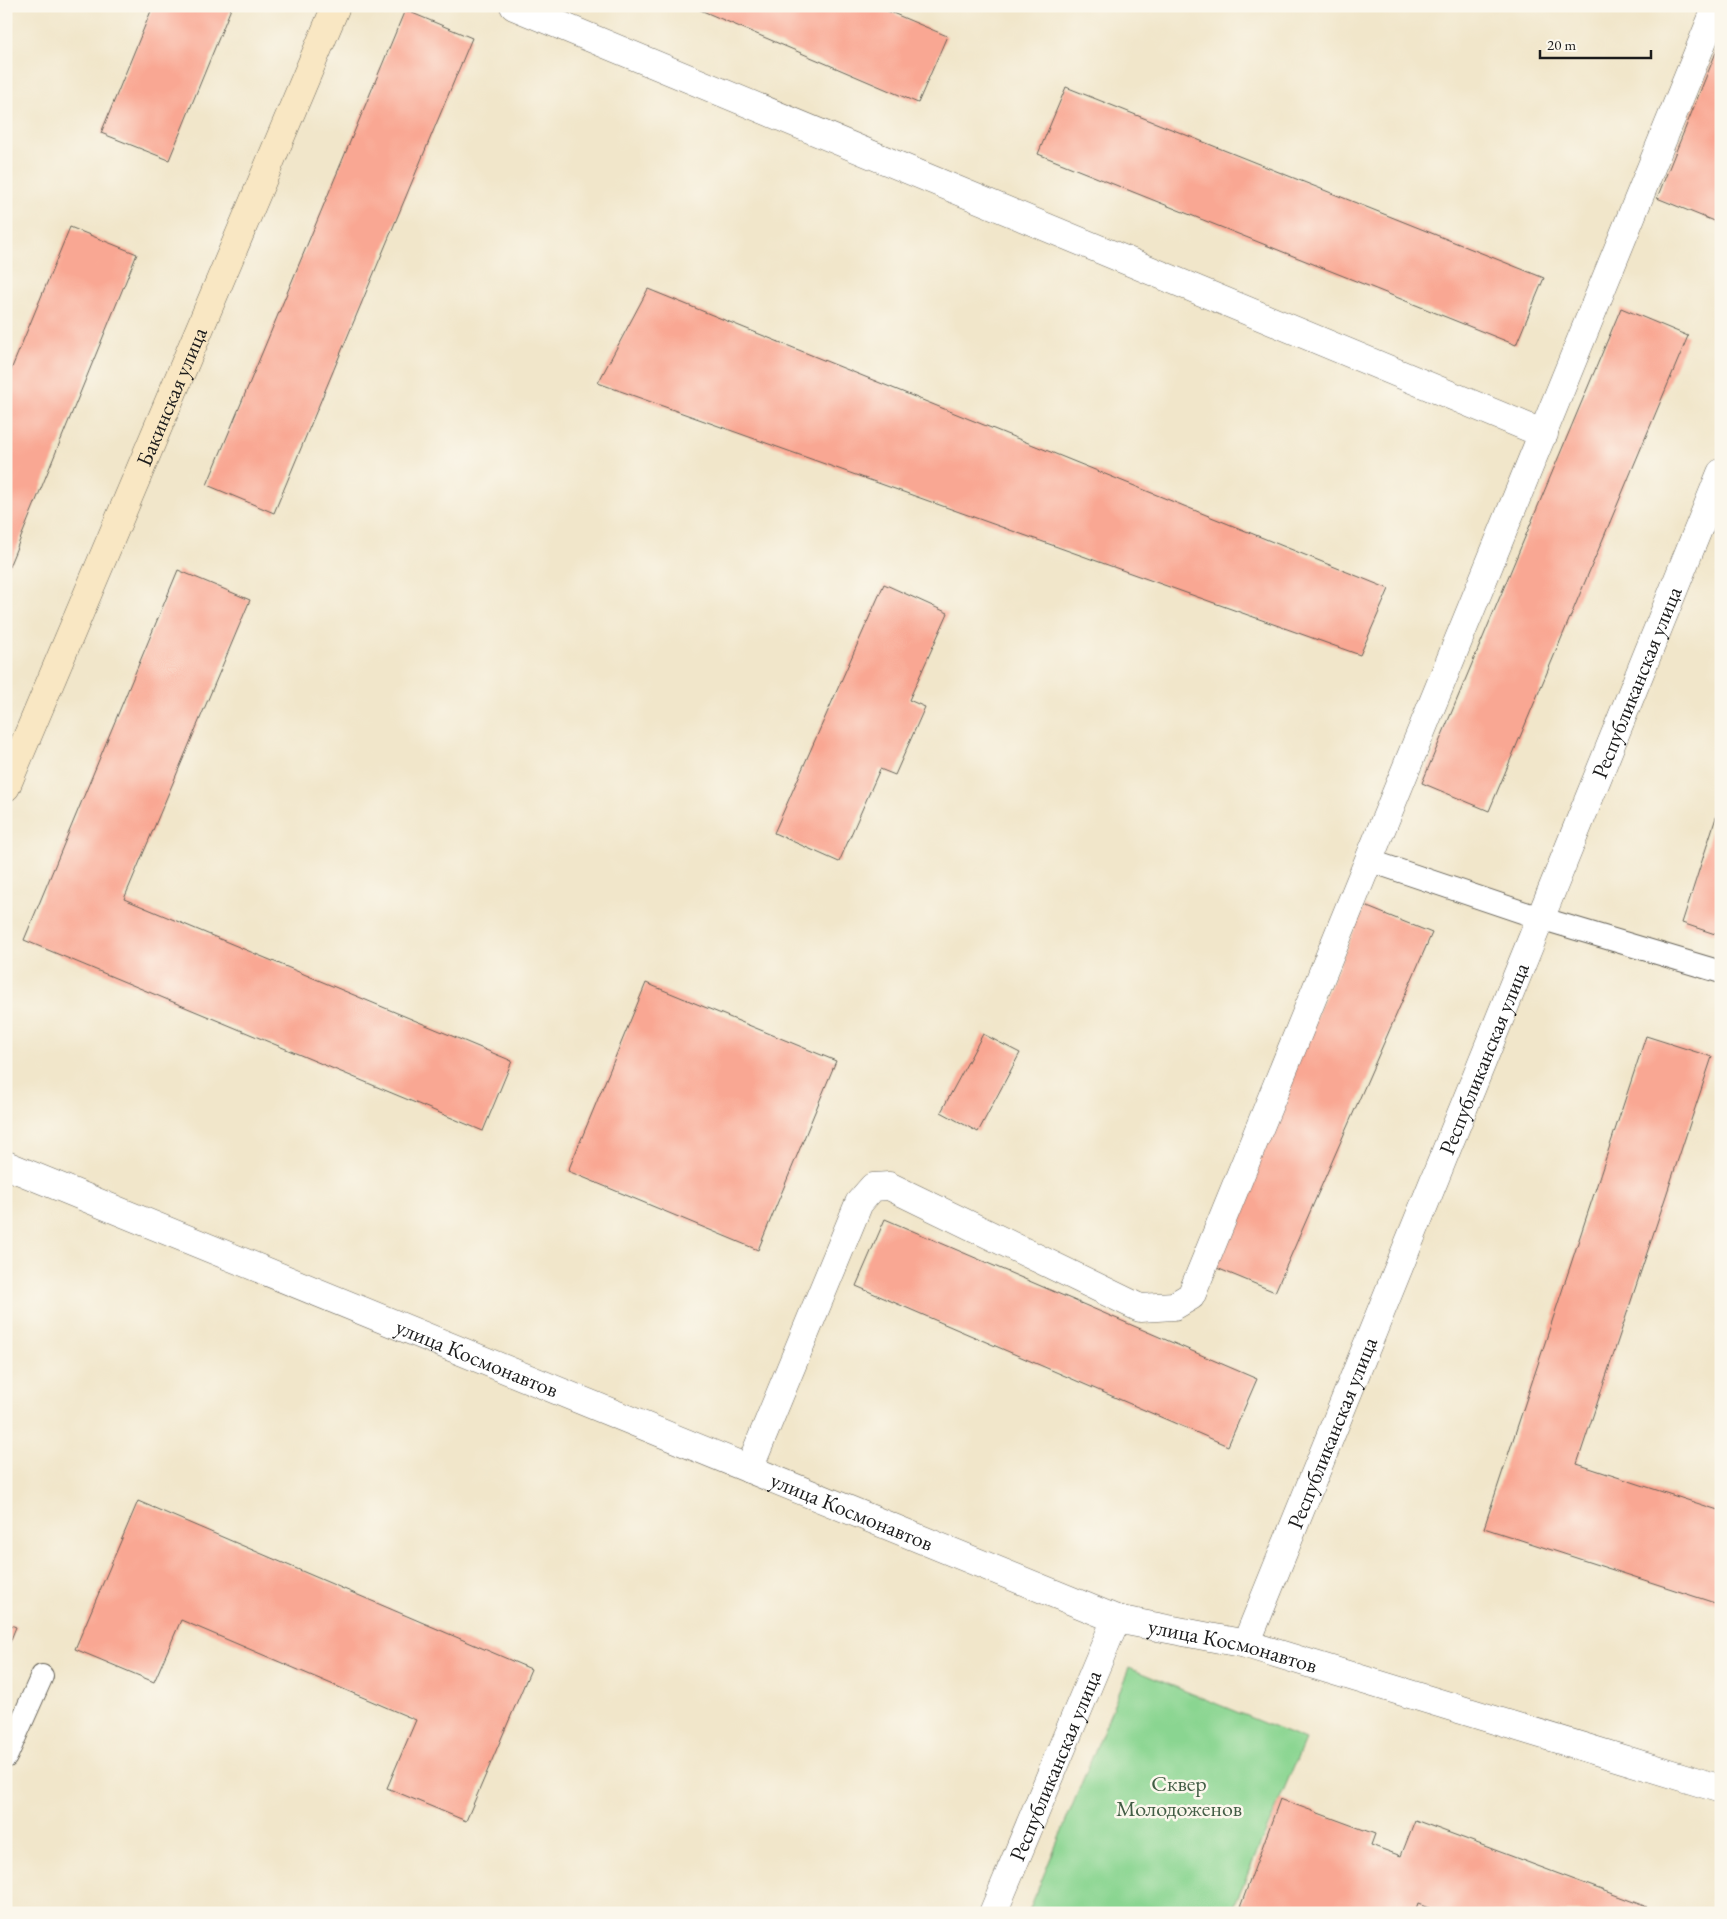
<svg xmlns="http://www.w3.org/2000/svg" width="1727" height="1919" font-family="'EB Garamond',serif">
<style>
.green{fill:#8ad591;stroke:#537856}
.building{fill:#f9a793}
.lines{fill:none;stroke-linecap:round;stroke-linejoin:round}
.lane-casing{stroke:#676359;stroke-width:24}
.street-casing{stroke:#676359;stroke-width:29}
.secondary-casing{stroke:#676359;stroke-width:29}
.lane{stroke:#fff;stroke-width:22}
.street{stroke:#fff;stroke-width:28}
.secondary{stroke:#f9e7c3;stroke-width:28}
.labels{text-anchor:middle;dominant-baseline:central;stroke-width:5;stroke-linejoin:round;paint-order:stroke}
.street-label{font-size:22px;fill:#1c1c1c;stroke:#fbf7ec}
.park-label{font-size:22px;fill:#425d45;stroke:#fbf7ec}
</style>
<rect width="100%" height="100%" fill="#fbf7ec"/>
<filter id="ink" filterUnits="userSpaceOnUse"><feTurbulence type="fractalNoise" baseFrequency=".02" numOctaves="2"/><feDisplacementMap in="SourceGraphic" scale="10" xChannelSelector="R" yChannelSelector="G"/><feConvolveMatrix kernelMatrix="1 2 1 2 8 2 1 2 1" color-interpolation-filters="sRGB"/></filter>
<filter id="wash" filterUnits="userSpaceOnUse"><feTurbulence type="fractalNoise" baseFrequency=".0096" numOctaves="4" result="noise"/><feDisplacementMap in="SourceGraphic" scale="20" xChannelSelector="R" yChannelSelector="G"/><feGaussianBlur stdDeviation="1.12" result="paint"/><feColorMatrix in="noise" values="0 0 0 0 0 0 0 0 0 0 0 0 0 0 0 0 0 1.4 0 .05"/><feComposite in="paint" operator="in"/></filter>
<g filter="url(#wash)">
<rect width="100%" height="100%" fill="#f1e6ca"/>
<!-- green -->
<polygon class="green" points="1129,1668 1305,1740 1231,1913 1028,1913"/>
<g id="blocks">
<!-- building -->
<g class="building">
<polygon points="153,6 232,6 169,160 101,133"/>
<polygon points="691,6 876,6 947,36 918,103"/>
<polygon points="405,10 472,38 274,513 207,485"/>
<polygon points="1721,40 1721,224 1657,198"/>
<polygon points="1066,87 1544,278 1516,345 1038,154"/>
<polygon points="70,227 137,254 6,574 6,382"/>
<polygon points="648,289 1389,589 1360,655 598,383"/>
<polygon points="1621,308 1688,336 1489,811 1422,783"/>
<polygon points="178,570 250,600 124,899 512,1061 483,1131 24,940"/>
<polygon points="884,584 948,613 909,700 925,707 895,775 880,769 839,862 774,833"/>
<polygon points="1720,805 1721,805 1721,936 1682,923"/>
<polygon points="1365,906 1432,933 1275,1292 1207,1264"/>
<polygon points="646,983 836,1061 758,1250 568,1171"/>
<polygon points="983,1034 1020,1053 978,1132 941,1112"/>
<polygon points="1646,1036 1712,1057 1577,1464 1721,1511 1721,1605 1484,1528"/>
<polygon points="885,1219 1257,1379 1228,1446 856,1286"/>
<polygon points="138,1501 531,1669 466,1821 387,1788 416,1720 181,1620 154,1682 75,1649"/>
<polygon points="6,1623 16,1627 6,1652"/>
<polygon points="1280,1799 1375,1834 1371,1845 1401,1856 1415,1820 1647,1907 1645,1913 1442,1913 1418,1904 1415,1913 1238,1913"/>
</g>
</g>
</g>
<g filter="url(#ink)">
<use href="#blocks" fill-opacity="0" stroke="#676359" stroke-width="1"/>
<g class="lines">
<defs>
<g id="lane">
<polyline points="1368,860 1540,918 1721,972"/>
<polyline points="6,1757 42,1676"/>
</g>
<g id="street">
<polyline points="514,6 1544,434"/>
<path id="s1" d="M6,1165L1116,1619L1246,1644L1721,1789"/>
<path d="M749,1469L859,1203L873,1187L889,1186L1140,1308L1174,1306L1191,1296C1365,866 1543,437 1717,6"/>
<path id="s2" d="M1246,1644L1721,473"/>
<path id="s3" d="M993,1913L1116,1619"/>
</g>
<g id="secondary">
<path id="s4" d="M6,787L336,6"/>
</g>
</defs>
<!-- lane casing -->
<use href="#lane" class="lane-casing"/>
<!-- street casing -->
<use href="#street" class="street-casing"/>
<!-- secondary casing -->
<use href="#secondary" class="secondary-casing"/>
<!-- lane -->
<use href="#lane" class="lane"/>
<!-- street -->
<use href="#street" class="street"/>
<!-- secondary -->
<use href="#secondary" class="secondary"/>
</g>
</g>
<g class="labels">
<!-- street labels -->
<g class="street-label">
<text stroke="none"><textPath href="#s4" startOffset="424">Бакинская улица</textPath></text>
<text stroke="none"><textPath href="#s2" startOffset="1038">Республиканская улица</textPath></text>
<text stroke="none"><textPath href="#s2" startOffset="632">Республиканская улица</textPath></text>
<text stroke="none"><textPath href="#s1" startOffset="509">улица Космонавтов</textPath></text>
<text stroke="none"><textPath href="#s2" startOffset="228">Республиканская улица</textPath></text>
<text stroke="none"><textPath href="#s1" startOffset="914">улица Космонавтов</textPath></text>
<text stroke="none"><textPath href="#s1" startOffset="1319">улица Космонавтов</textPath></text>
<text stroke="none"><textPath href="#s3" startOffset="160">Республиканская улица</textPath></text>
</g>
<!-- park labels -->
<g class="park-label">
<text x="1179" y="1783">Сквер<tspan x="1179" dy="25">Молодоженов</tspan></text>
</g>
</g>
<!-- margin -->
<rect width="1727" height="1919" fill="none" stroke="#fbf7ec" stroke-width="25"/>
<!-- scale -->
<path d="M1540 50v8h111v-8" fill="none" stroke="#1c1c1c" stroke-width="2.5"/>
<text x="1547" y="50" font-size="15" fill="#1c1c1c" stroke="#fbf7ec" stroke-width="4" paint-order="stroke">20 m</text>
</svg>
